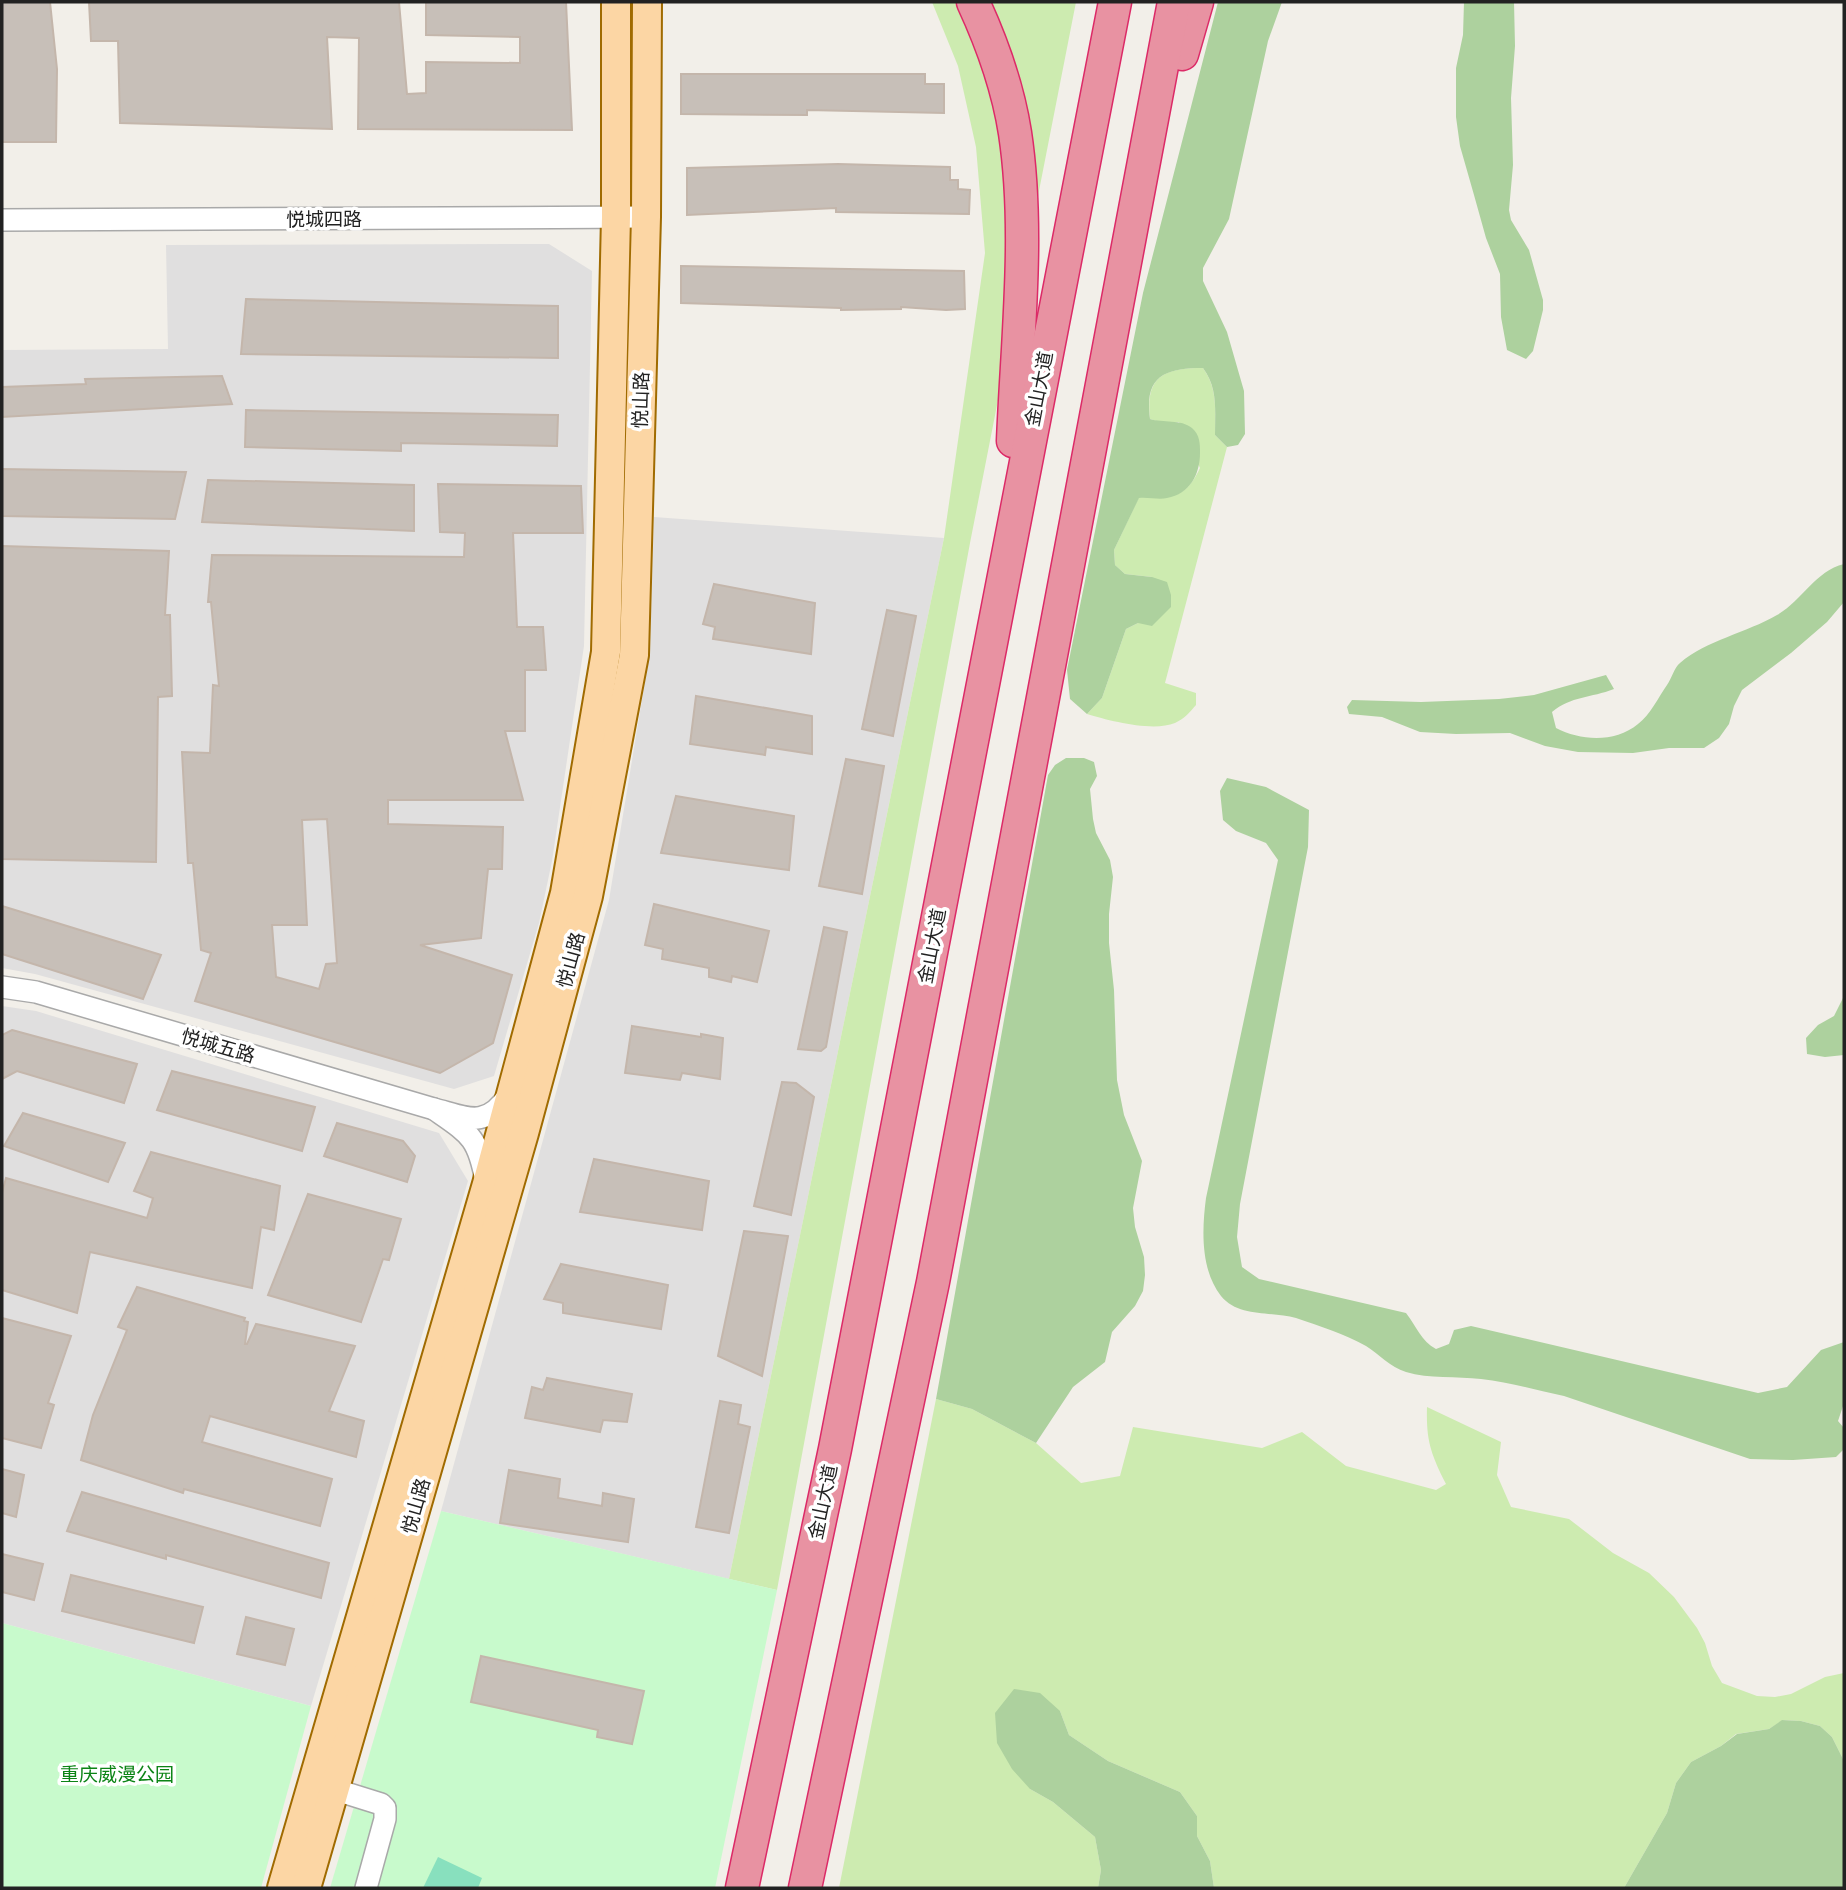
<svg xmlns="http://www.w3.org/2000/svg" width="1846" height="1890" font-family="Rubik,'Noto Sans SC',sans-serif">
<style>
.residential{fill:#e0dfdf}
.grass{fill:#cdebb0}
.forest{fill:#add19e}
.park{fill:#c8facc}
.pitch{fill:#88e0be}
.building{fill:#c7bfb8;stroke:#c4b6ab;stroke-width:2;fill-rule:evenodd}
.lines{fill:none;stroke-linecap:round;stroke-linejoin:round}
.minor-casing{stroke:#a9a9a9;stroke-width:24}
.major-casing{stroke:#a06b00;stroke-width:32}
.highway-casing{stroke:#dc2a67;stroke-width:35}
.minor{stroke:#fff;stroke-width:21}
.major{stroke:#fcd6a4;stroke-width:28}
.highway{stroke:#e892a2;stroke-width:32}
.labels{text-anchor:middle;dominant-baseline:central;stroke-width:7;stroke-linejoin:round;paint-order:stroke}
.street-label{font-size:19px;fill:#222;stroke:#fff}
.park-label{font-size:19px;fill:#0c8416;stroke:#fff}
</style>
<rect width="100%" height="100%" fill="#f2efe9"/>
<!-- residential -->
<g class="residential">
<polygon points="549,244 592,271 584,646 552,861 539,923 494,1076 454,1089 35,974 2,968 2,350 168,349 166,245"/>
<polygon points="654,517 944,538 729,1579 441,1511 609,900 650,651"/>
<polygon points="2,1006 36,1011 439,1133 468,1181 311,1706 2,1623"/>
</g>
<!-- grass -->
<g class="grass">
<polygon points="932,2 1076,2 970,543 777,1590 729,1579 944,538 985,253 976,147 958,66"/>
<path d="M1203,368C1218,389 1215,410 1215,435L1227,447L1165,683L1196,693V705C1190,712 1184,719 1175,723C1153,732 1110,721 1087,714L1102,698L1126,629L1138,623L1152,577L1125,574L1115,565L1114,550L1139,497C1171,497 1185,500 1200,468L1179,422L1163,423L1150,419C1145,376 1164,368 1203,368Z"/>
<path d="M936,1399L972,1409L1036,1443L1081,1483L1120,1476L1133,1427L1262,1448L1302,1432L1346,1466L1436,1490L1446,1484C1431,1454 1426,1441 1427,1407L1501,1442L1497,1475L1511,1507L1569,1519L1613,1553L1649,1573L1674,1597L1697,1628L1705,1643L1712,1666L1722,1683L1757,1696L1775,1697L1791,1694L1825,1677L1844,1673V1761L1832,1737L1820,1726L1801,1721L1783,1720L1769,1729L1736,1734L1721,1746L1691,1762L1676,1783L1667,1813L1624,1888H1214L1210,1861L1197,1836V1816L1180,1792L1108,1761L1069,1735L1060,1711L1030,1789L1053,1802L1095,1837L1101,1870L1098,1888H839Z"/>
</g>
<!-- forest -->
<g class="forest">
<path d="M1218,2H1282L1268,41L1229,219L1203,268V281L1227,332L1244,391L1245,434L1238,445L1227,447L1215,435C1215,410 1218,388 1203,368C1165,368 1144,376 1150,419C1163,423 1181,419 1192,428C1200,435 1200,444 1200,453C1200,474 1190,494 1167,498C1159,500 1148,497 1139,498L1114,550L1115,565L1125,574L1152,577L1167,582L1171,595V607L1152,626L1138,623L1126,629L1102,698L1087,714L1070,699L1067,670L1143,293Z"/>
<polygon points="1464,2 1514,2 1515,46 1511,98 1513,165 1509,210 1511,220 1529,250 1543,300 1543,310 1533,351 1526,359 1507,350 1501,317 1500,274 1486,238 1474,195 1460,146 1456,117 1456,68 1463,35"/>
<path d="M1844,564V602L1827,622L1791,653L1742,690L1734,706L1729,724L1719,738L1704,748H1669L1633,753L1578,752L1545,746L1510,733L1456,734L1420,732L1382,717L1349,714L1347,707L1352,700L1421,702L1499,699L1534,695L1606,675L1614,689C1591,698 1571,696 1552,712L1556,728C1581,741 1615,743 1638,724C1650,715 1658,698 1667,685C1672,678 1674,668 1680,663C1707,640 1746,633 1777,615C1802,601 1815,571 1844,564Z"/>
<polygon points="1066,758 1084,758 1094,762 1097,776 1090,789 1093,819 1096,833 1110,860 1113,877 1109,914 1109,943 1114,990 1117,1080 1124,1115 1142,1161 1133,1208 1135,1227 1144,1257 1145,1275 1143,1291 1135,1306 1112,1332 1105,1362 1073,1387 1036,1443 972,1409 936,1399 1048,775 1055,765"/>
<path d="M1227,778L1266,787L1309,810L1308,847L1240,1204L1237,1237L1242,1267L1259,1279L1406,1313C1417,1327 1421,1341 1436,1349L1449,1344L1454,1330L1471,1326L1758,1393L1787,1387L1821,1350L1844,1342V1403L1838,1421L1844,1428V1449L1836,1457L1793,1460L1750,1459L1564,1396C1536,1390 1509,1382 1481,1379C1457,1376 1429,1379 1406,1372C1390,1367 1379,1354 1366,1346C1345,1334 1319,1326 1296,1318C1272,1311 1239,1318 1221,1296C1200,1269 1202,1229 1206,1198L1278,860L1266,843L1236,831L1223,820L1220,791Z"/>
<polygon points="1844,996 1844,1055 1825,1057 1807,1054 1806,1038 1818,1025 1834,1016"/>
<polygon points="1014,1689 1040,1693 1060,1711 1069,1735 1108,1761 1180,1792 1197,1816 1197,1836 1210,1861 1214,1888 1098,1888 1101,1870 1095,1837 1053,1802 1030,1789 1012,1769 997,1743 995,1713"/>
<polygon points="1782,1720 1801,1721 1820,1726 1832,1737 1844,1761 1844,1888 1624,1888 1667,1813 1676,1783 1691,1762 1721,1746 1737,1734 1769,1729"/>
</g>
<!-- park -->
<g class="park">
<polygon points="441,1511 777,1590 715,1888 330,1888"/>
<polygon points="2,1623 311,1706 261,1888 2,1888"/>
</g>
<!-- pitch -->
<polygon class="pitch" points="438,1857 482,1878 478,1888 423,1888"/>
<!-- building -->
<g class="building">
<polygon points="2,2 50,2 57,69 56,142 2,142"/>
<polygon points="89,2 399,2 407,94 426,93 426,62 520,63 520,37 426,35 426,2 566,2 572,130 358,129 359,38 327,37 332,129 120,123 118,41 91,41"/>
<polygon points="681,74 925,74 925,84 944,84 944,113 807,110 807,115 681,114"/>
<polygon points="838,164 950,167 950,180 958,180 958,189 970,190 969,214 836,212 836,208 687,215 687,168"/>
<polygon points="681,266 964,271 965,309 946,310 901,307 901,309 841,310 841,308 681,303"/>
<polygon points="246,299 558,306 558,358 241,354"/>
<polygon points="222,376 232,404 2,417 2,387 86,384 85,379"/>
<polygon points="246,410 558,415 557,446 401,443 401,451 245,447"/>
<polygon points="2,469 186,472 175,519 2,516"/>
<polygon points="208,480 414,485 414,531 202,522"/>
<path d="M438,484L581,486L583,533H513L517,627H543L546,670H525V731H505L523,800H388V824L503,827L502,869H488L481,938L420,945L512,975L493,1043L440,1073L195,1001L211,953L201,950L193,863H188L182,752L210,753L213,685L219,686L211,602H208L212,555L464,557L465,533L440,532ZM327,819L337,963L326,964L319,989L276,977L272,925H307L302,820Z"/>
<polygon points="2,546 169,551 165,615 170,615 172,696 158,697 156,862 2,859"/>
<polygon points="714,584 815,603 811,654 713,639 715,627 703,624"/>
<polygon points="887,610 916,616 893,736 862,729"/>
<polygon points="696,696 812,716 812,754 766,747 765,755 690,744"/>
<polygon points="846,759 884,766 862,894 819,886"/>
<polygon points="676,796 794,816 789,870 661,853"/>
<polygon points="654,904 769,931 757,982 732,976 731,982 709,977 709,968 662,959 663,949 645,945"/>
<polygon points="2,906 161,955 143,999 2,954"/>
<polygon points="824,927 847,932 826,1047 821,1051 798,1049"/>
<polygon points="632,1026 701,1037 701,1034 723,1038 720,1079 682,1073 680,1080 625,1073"/>
<polygon points="12,1030 137,1064 124,1103 17,1071 2,1079 2,1035"/>
<polygon points="172,1071 315,1107 302,1151 157,1110"/>
<polygon points="782,1082 796,1083 814,1097 791,1215 754,1206"/>
<polygon points="23,1113 125,1143 108,1182 4,1146"/>
<polygon points="337,1123 403,1141 415,1156 407,1182 324,1156"/>
<polygon points="151,1152 280,1186 274,1230 261,1227 252,1288 90,1252 77,1313 2,1290 2,1193 6,1178 147,1218 153,1198 134,1191"/>
<polygon points="594,1159 709,1181 702,1230 580,1212"/>
<polygon points="308,1194 401,1219 389,1260 383,1259 361,1322 268,1295"/>
<polygon points="744,1231 788,1236 762,1376 718,1356"/>
<polygon points="561,1264 668,1285 661,1329 563,1313 563,1303 544,1299"/>
<polygon points="137,1287 245,1318 244,1321 248,1322 245,1344 247,1344 256,1324 355,1346 329,1411 364,1421 356,1457 210,1416 202,1442 332,1479 320,1526 184,1489 183,1493 81,1460 93,1415 127,1330 118,1327"/>
<polygon points="2,1318 71,1336 48,1403 54,1405 41,1448 2,1438"/>
<polygon points="547,1378 632,1394 627,1422 603,1420 600,1432 525,1418 532,1387 543,1390"/>
<polygon points="720,1401 741,1405 738,1424 750,1427 729,1533 696,1527"/>
<polygon points="2,1469 24,1475 16,1517 2,1513"/>
<polygon points="509,1470 560,1479 558,1498 602,1506 603,1493 634,1499 628,1542 500,1523"/>
<polygon points="82,1492 329,1563 321,1598 166,1555 166,1559 67,1531"/>
<polygon points="2,1554 43,1564 34,1600 2,1592"/>
<polygon points="71,1575 203,1607 194,1643 62,1611"/>
<polygon points="246,1617 294,1629 285,1665 237,1654"/>
<polygon points="481,1656 644,1691 632,1744 597,1737 598,1730 471,1702"/>
</g>
<g class="lines">
<defs>
<g id="minor">
<polyline points="2,220 646,217"/>
<polyline points="2,987 36,992 434,1109"/>
<path d="M486,1181C478,1137 470,1134 434,1109C468,1118 486,1129 509,1095"/>
<polyline points="333,1789 381,1804 385,1808 385,1819 366,1888"/>
</g>
<g id="major">
<polyline points="282,1888 487,1184 565,893 606,652 616,217 616,2"/>
<polyline points="306,1888 524,1133 588,896 634,655 646,217 647,2"/>
</g>
<g id="highway">
<path d="M973,2C992,43 1008,88 1015,133C1030,232 1017,341 1013,441"/>
<polyline points="1182,54 1197,2"/>
<polyline points="742,1888 835,1449 1115,2"/>
<polyline points="805,1888 933,1282 1174,2"/>
</g>
</defs>
<!-- minor casing -->
<use href="#minor" class="minor-casing"/>
<!-- major casing -->
<use href="#major" class="major-casing"/>
<!-- highway casing -->
<use href="#highway" class="highway-casing"/>
<!-- minor -->
<use href="#minor" class="minor"/>
<!-- major -->
<use href="#major" class="major"/>
<!-- highway -->
<use href="#highway" class="highway"/>
</g>
<g class="labels">
<!-- street labels -->
<g class="street-label">
<text x="324" y="219">悦城四路</text>
<text transform="translate(1039 389) rotate(-79)">金山大道</text>
<text transform="translate(641 400) rotate(-88)">悦山路</text>
<text transform="translate(932 946) rotate(-79)">金山大道</text>
<text transform="translate(571 960) rotate(-75)">悦山路</text>
<text transform="translate(218 1046) rotate(16)">悦城五路</text>
<text transform="translate(823 1502) rotate(-78)">金山大道</text>
<text transform="translate(416 1506) rotate(-74)">悦山路</text>
</g>
<!-- park labels -->
<g class="park-label">
<text x="117" y="1774">重庆威漫公园</text>
</g>
</g>
<!-- border -->
<rect width="1846" height="1890" fill="none" stroke="#222222" stroke-width="7"/>
</svg>
